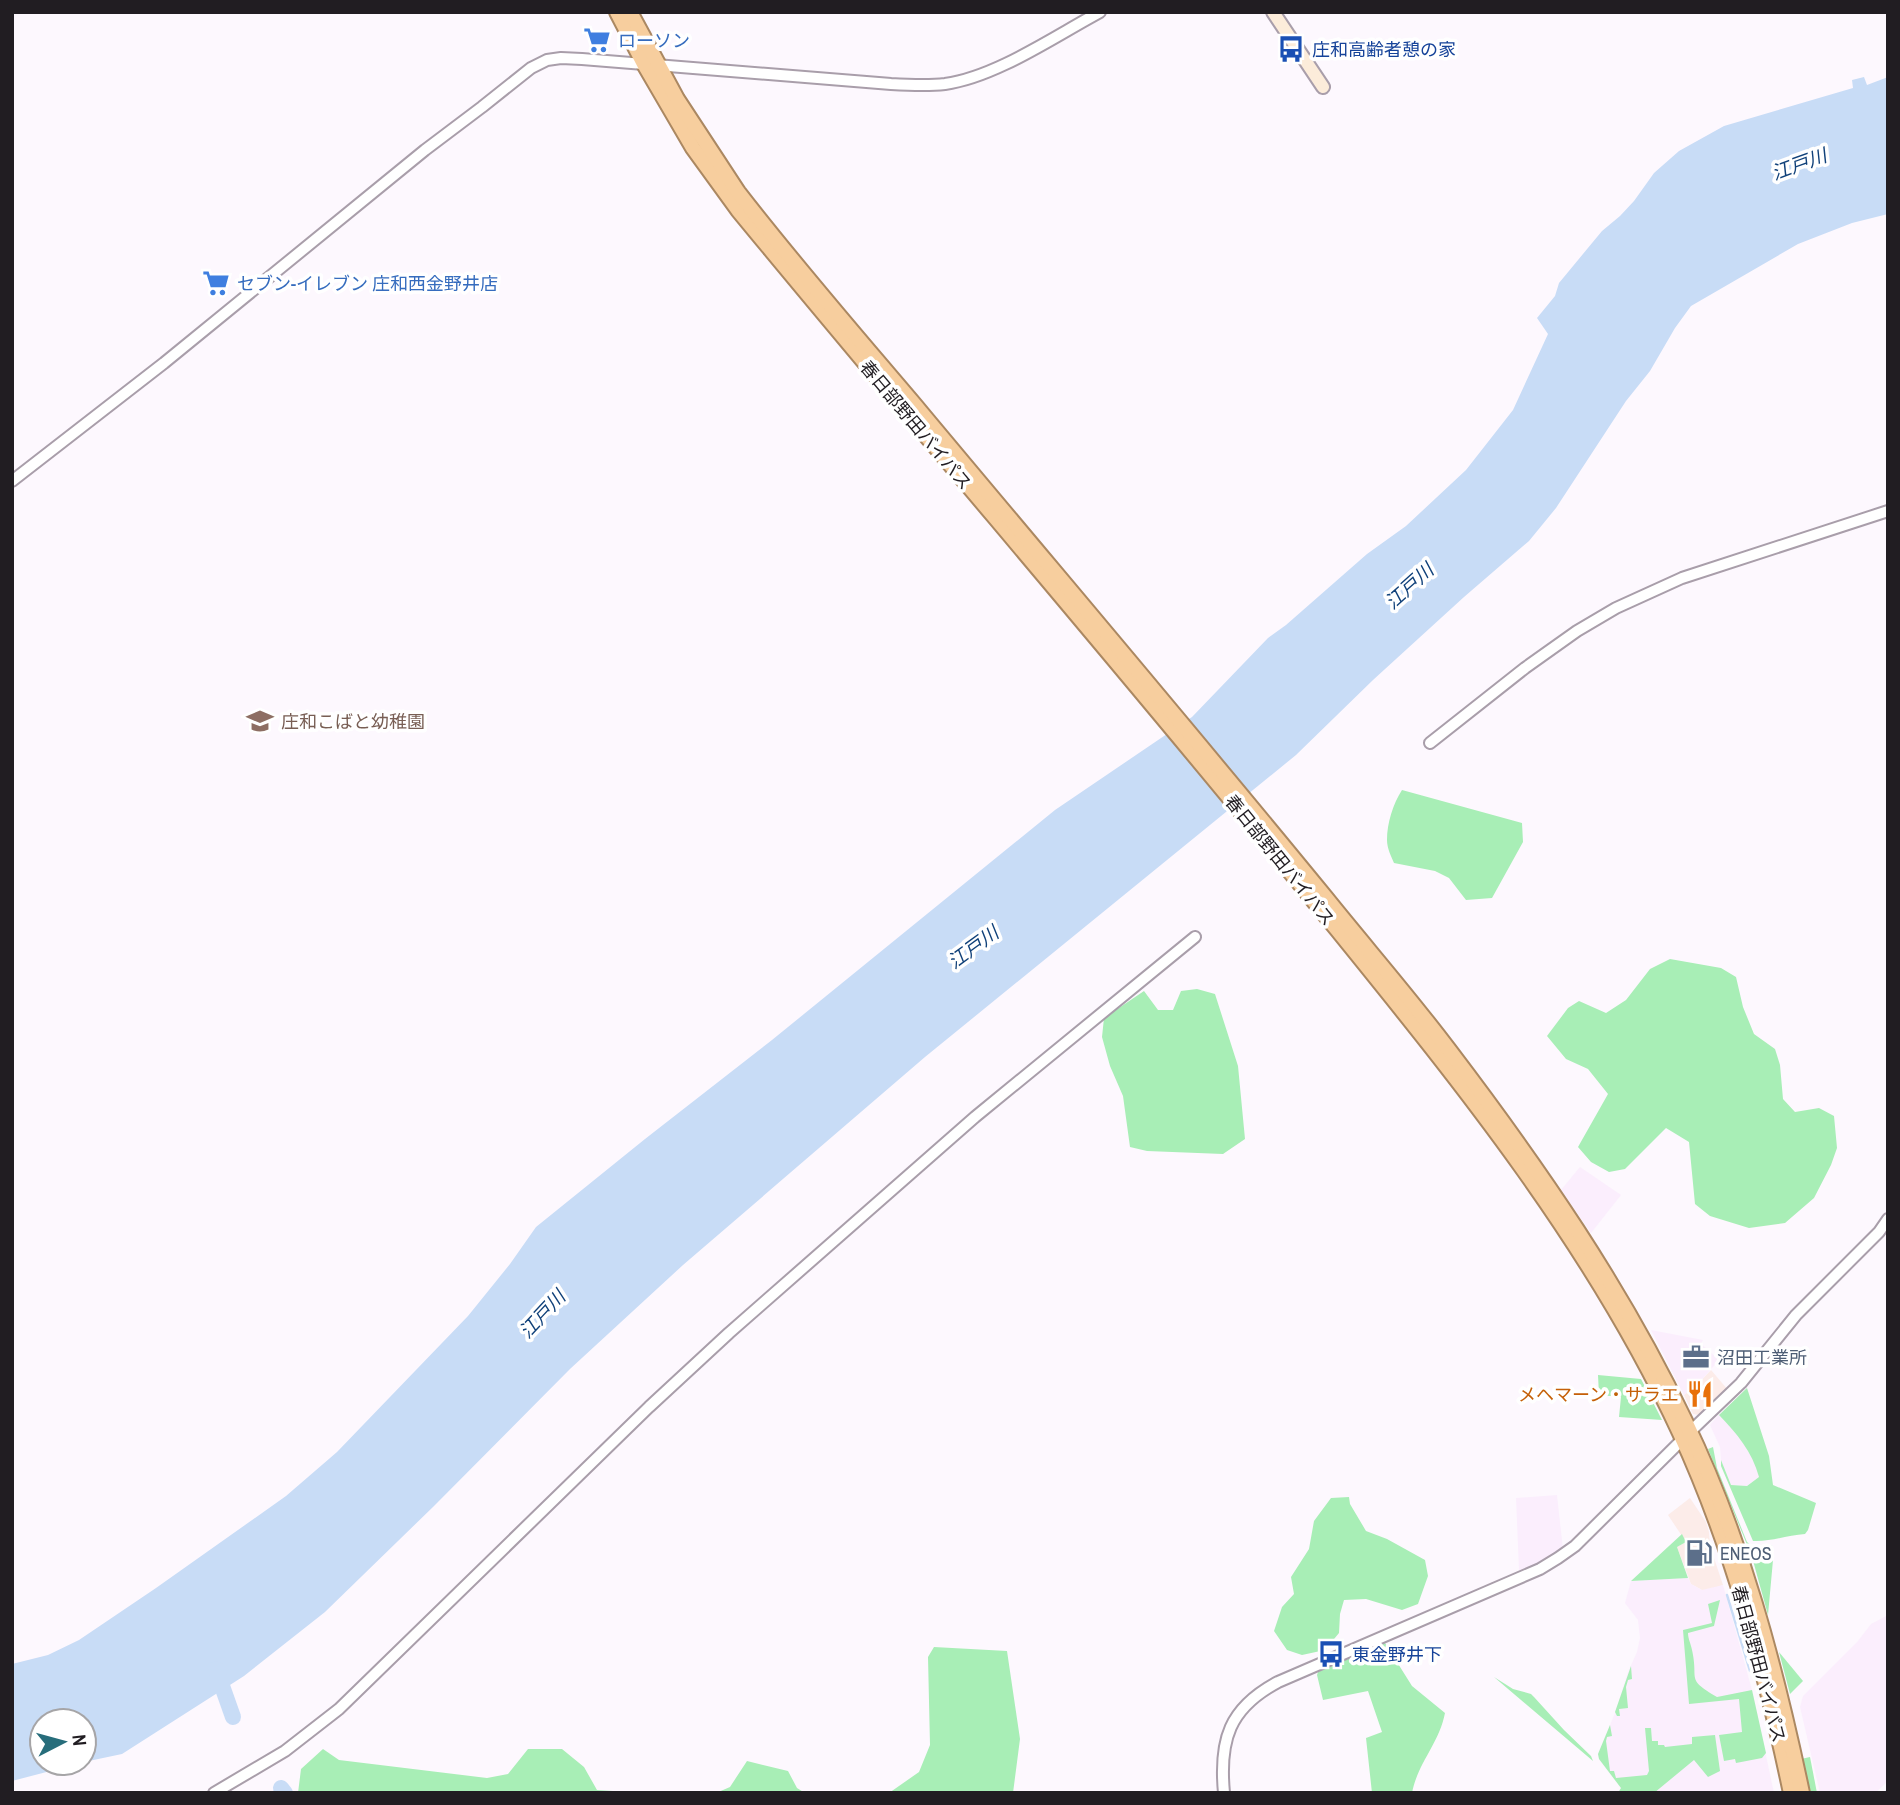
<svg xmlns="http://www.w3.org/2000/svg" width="1900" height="1805" font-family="'Archivo Narrow','Noto Sans JP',sans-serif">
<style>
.commercial{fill:#fcece9}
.built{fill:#fbeefd}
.green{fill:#a8eeb6}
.water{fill:#c8dcf6}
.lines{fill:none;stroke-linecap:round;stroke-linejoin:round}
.stream{stroke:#c8dcf6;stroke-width:2.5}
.river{stroke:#c8dcf6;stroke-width:16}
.tertiary-casing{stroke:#a99eaa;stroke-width:14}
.secondary-casing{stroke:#a99eaa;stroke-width:16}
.trunk-casing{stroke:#ab8862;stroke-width:18}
.tertiary{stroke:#fff;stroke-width:10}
.secondary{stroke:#fcecda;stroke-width:12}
.trunk{stroke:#f7ce9e;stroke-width:14}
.labels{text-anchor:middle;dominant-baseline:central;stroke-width:7;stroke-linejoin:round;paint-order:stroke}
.shop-label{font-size:18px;fill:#366cbe;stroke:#fff;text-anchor:start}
.transit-label{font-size:18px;fill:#164399;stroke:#fff;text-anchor:start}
.street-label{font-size:18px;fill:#211d22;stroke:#fff}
.education-label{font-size:18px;fill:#785e54;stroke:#fff;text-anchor:start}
.service-label{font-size:18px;fill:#4e5e75;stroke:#fff;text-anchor:start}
.food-label{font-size:18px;fill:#c56008;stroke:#fff;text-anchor:end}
.water-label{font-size:19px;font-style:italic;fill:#10417a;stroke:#fff}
</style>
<rect width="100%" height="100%" fill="#fdf8fe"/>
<!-- commercial -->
<g class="commercial">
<polygon points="1711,1370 1728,1390 1699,1415 1693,1414 1684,1395 1697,1385"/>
<polygon points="1690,1498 1706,1522 1709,1532 1710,1546 1723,1585 1708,1590 1702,1590 1691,1584 1677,1547 1686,1542 1668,1515"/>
</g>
<!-- built -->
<g class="built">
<polygon points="1580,1167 1621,1195 1591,1233 1561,1190"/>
<polygon points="1651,1330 1703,1340 1701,1344 1719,1360 1697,1385 1684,1395"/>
<polygon points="1719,1415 1740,1437 1754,1460 1759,1477 1747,1486 1731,1485 1721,1460 1720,1447 1710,1425"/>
<polygon points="1557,1495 1563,1549 1553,1557 1522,1571 1519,1570 1516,1498"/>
<polygon points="1688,1578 1691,1584 1702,1590 1723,1585 1752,1690 1774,1793 1618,1793 1621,1788 1599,1759 1598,1754 1615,1713 1628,1672 1637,1652 1640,1638 1638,1620 1625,1603 1631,1581"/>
<polygon points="1888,1615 1888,1781 1875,1793 1820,1793 1800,1707 1803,1696 1858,1641 1871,1624"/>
</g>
<!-- green -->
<g class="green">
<path d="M1402,790L1522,823L1523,842L1492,898L1466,900L1449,878L1435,871L1394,863C1391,856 1387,848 1387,840C1387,823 1393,804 1402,790Z"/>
<polygon points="1670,959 1721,968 1736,977 1743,1007 1754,1034 1775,1049 1780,1065 1783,1099 1795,1112 1819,1108 1834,1116 1837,1148 1831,1165 1814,1198 1785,1223 1749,1228 1710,1216 1695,1204 1689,1142 1666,1128 1625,1169 1609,1172 1591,1162 1578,1147 1608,1094 1588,1069 1566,1059 1547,1036 1568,1008 1579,1001 1606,1013 1626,1000 1650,969"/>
<polygon points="1197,989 1215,994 1238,1066 1245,1139 1223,1154 1147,1151 1130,1147 1123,1096 1110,1066 1102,1037 1104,1018 1144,991 1158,1010 1173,1010 1181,991"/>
<polygon points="1598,1375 1641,1379 1662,1420 1619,1417 1621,1397 1599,1395"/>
<path d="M1747,1388L1769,1456L1773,1485L1816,1503L1808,1530L1805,1534C1788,1535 1770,1542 1753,1541L1721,1466V1460L1731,1485L1747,1486L1759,1477C1752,1451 1737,1434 1719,1415Z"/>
<polygon points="1713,1447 1717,1468 1747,1542 1752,1546 1766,1551 1772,1545 1773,1560 1768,1615 1752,1557 1708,1449"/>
<polygon points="1349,1497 1350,1504 1366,1531 1387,1539 1425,1560 1428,1576 1418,1604 1402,1610 1366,1599 1344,1600 1340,1614 1339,1633 1325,1650 1302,1655 1287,1650 1274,1631 1282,1607 1294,1594 1291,1577 1309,1549 1314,1521 1331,1498"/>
<polygon points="1682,1534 1686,1542 1677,1547 1688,1578 1631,1581"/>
<path d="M1720,1600L1714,1626L1688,1633C1688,1639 1691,1644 1692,1650C1699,1681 1685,1678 1717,1697L1752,1690L1766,1753L1762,1758L1736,1763L1735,1759L1724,1761L1719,1735L1742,1732L1739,1699L1689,1704L1683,1630L1712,1623L1708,1604Z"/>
<path d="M1385,1643L1412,1686L1445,1713C1439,1744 1418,1762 1412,1793H1372L1366,1738L1382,1732L1368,1691L1323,1700L1317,1675L1318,1672Z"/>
<polygon points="934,1647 1007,1651 1020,1739 1013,1793 889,1793 919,1772 930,1745 928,1657"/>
<polygon points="1779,1652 1803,1681 1790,1694"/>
<polygon points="1631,1666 1632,1679 1628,1680 1626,1687 1628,1708 1619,1709 1620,1716 1617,1716 1615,1712"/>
<polygon points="1494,1677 1513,1689 1531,1694 1534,1697 1564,1730 1591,1756 1593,1761"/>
<polygon points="1610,1725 1612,1736 1607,1737 1606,1741 1610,1771 1614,1771 1616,1778 1647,1775 1649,1771 1645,1728 1651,1728 1652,1741 1658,1741 1658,1745 1664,1745 1665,1747 1692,1744 1692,1737 1715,1735 1720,1771 1708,1777 1694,1760 1654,1793 1618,1793 1621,1788 1599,1759 1598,1754"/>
<polygon points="323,1749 339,1760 487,1778 508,1774 528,1749 562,1749 584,1767 597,1790 645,1793 298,1793 301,1769"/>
<polygon points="1810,1757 1817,1793 1808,1793 1801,1759"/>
<polygon points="747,1761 788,1771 797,1788 805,1793 716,1793 730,1787"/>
</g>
<!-- water -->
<polygon class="water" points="1864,77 1867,85 1888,77 1888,214 1852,223 1798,244 1691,306 1675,328 1650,371 1626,401 1556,508 1529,541 1464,597 1373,680 1296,755 925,1057 683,1265 570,1369 434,1506 325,1612 244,1676 122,1754 84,1762 84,1721 42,1721 42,1763 81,1763 12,1781 12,1664 48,1655 79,1640 156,1588 286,1496 337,1452 468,1316 510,1264 536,1227 645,1139 772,1040 1055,810 1192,717 1268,638 1286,625 1367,554 1406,526 1466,470 1513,410 1548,334 1537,318 1555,296 1559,283 1602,231 1620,216 1634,201 1654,173 1679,151 1724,126 1853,88 1852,80"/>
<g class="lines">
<!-- stream -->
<g class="stream">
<polyline points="1727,1595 1750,1671"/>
<polyline points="1885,1793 1888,1790"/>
</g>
<!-- river -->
<g class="river">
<polyline points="216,1669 233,1717"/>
<polyline points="281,1788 285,1793"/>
</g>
<defs>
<g id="tertiary">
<path d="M12,481L164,363L425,150L482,107L531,68L547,60L561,58L582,59L891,84C909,85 927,86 945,84C996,77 1055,36 1100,12"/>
<polyline points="1430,743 1525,668 1577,631 1616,608 1682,578 1888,511"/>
<polyline points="214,1793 285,1751 339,1709 649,1407 729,1333 975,1117 1195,937"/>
<path d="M1224,1793C1219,1740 1229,1708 1278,1682L1540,1569L1558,1558L1575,1546L1696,1426L1741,1383L1796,1315L1879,1232L1888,1219"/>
</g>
<polyline id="secondary" points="1273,12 1323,87"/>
<g id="trunk">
<path d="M617,12L644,64L693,148L738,210C928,441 1125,668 1314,901C1449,1068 1589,1236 1680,1433C1733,1548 1765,1670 1791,1793"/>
<path d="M630,12L677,99L738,192C796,267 858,338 919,410C1055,573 1192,734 1326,898C1367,949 1410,998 1449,1050C1538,1167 1622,1288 1685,1421C1742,1539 1775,1665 1802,1793"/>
</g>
</defs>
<!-- tertiary casing -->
<use href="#tertiary" class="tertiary-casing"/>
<!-- secondary casing -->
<use href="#secondary" class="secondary-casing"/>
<!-- trunk casing -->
<use href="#trunk" class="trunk-casing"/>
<!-- tertiary -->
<use href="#tertiary" class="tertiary"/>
<!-- secondary -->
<use href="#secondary" class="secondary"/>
<!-- trunk -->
<use href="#trunk" class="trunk"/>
</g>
<!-- icons -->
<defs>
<symbol id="supermarket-bare" viewBox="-9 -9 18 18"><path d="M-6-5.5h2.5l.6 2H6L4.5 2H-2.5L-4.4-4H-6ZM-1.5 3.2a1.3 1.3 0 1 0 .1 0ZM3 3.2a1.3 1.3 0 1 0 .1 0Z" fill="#3f7fe0" stroke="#fff" stroke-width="2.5" paint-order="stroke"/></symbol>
<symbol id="bus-bare" viewBox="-9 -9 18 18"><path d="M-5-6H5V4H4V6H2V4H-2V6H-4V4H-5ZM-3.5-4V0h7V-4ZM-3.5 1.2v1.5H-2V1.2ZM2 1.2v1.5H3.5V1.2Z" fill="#1a4fb4" stroke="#fff" stroke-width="2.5" paint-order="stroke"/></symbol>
<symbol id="school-bare" viewBox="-9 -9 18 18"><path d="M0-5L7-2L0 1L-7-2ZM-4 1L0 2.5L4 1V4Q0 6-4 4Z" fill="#8d6e63" stroke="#fff" stroke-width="2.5" paint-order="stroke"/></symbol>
<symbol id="office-bare" viewBox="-9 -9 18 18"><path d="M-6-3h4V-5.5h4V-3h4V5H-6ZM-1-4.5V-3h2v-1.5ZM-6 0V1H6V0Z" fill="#5c6f8a" stroke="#fff" stroke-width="2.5" paint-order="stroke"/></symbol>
<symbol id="restaurant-bare" viewBox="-9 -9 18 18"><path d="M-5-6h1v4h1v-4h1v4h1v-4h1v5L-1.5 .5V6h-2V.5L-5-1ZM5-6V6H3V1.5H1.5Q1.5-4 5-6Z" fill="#e8710a" stroke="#fff" stroke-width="2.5" paint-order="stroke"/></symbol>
<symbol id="fuel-bare" viewBox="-9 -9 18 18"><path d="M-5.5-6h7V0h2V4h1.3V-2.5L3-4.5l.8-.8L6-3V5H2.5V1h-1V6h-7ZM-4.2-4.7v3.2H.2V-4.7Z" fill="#5c6f8a" stroke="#fff" stroke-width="2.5" paint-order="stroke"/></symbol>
</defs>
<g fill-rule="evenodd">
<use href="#supermarket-bare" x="578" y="21" width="38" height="38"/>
<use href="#bus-bare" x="1272" y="30" width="38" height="38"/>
<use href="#supermarket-bare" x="197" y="264" width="38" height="38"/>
<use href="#school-bare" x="241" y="702" width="38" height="38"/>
<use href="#office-bare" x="1677" y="1338" width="38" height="38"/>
<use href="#restaurant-bare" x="1681" y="1375" width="38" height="38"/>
<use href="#fuel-bare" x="1680" y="1534" width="38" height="38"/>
<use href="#bus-bare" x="1312" y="1635" width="38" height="38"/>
</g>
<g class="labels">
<!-- shop labels -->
<g class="shop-label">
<text x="618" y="40">ローソン</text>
<text x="237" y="283">セブン-イレブン 庄和西金野井店</text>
</g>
<!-- transit labels -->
<g class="transit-label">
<text x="1312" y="49">庄和高齢者憩の家</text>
<text x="1352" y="1654">東金野井下</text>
</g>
<!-- street labels -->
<g class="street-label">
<text transform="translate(916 425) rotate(50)">春日部野田バイパス</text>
<text transform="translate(1280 860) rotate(51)">春日部野田バイパス</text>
<text transform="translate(1759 1664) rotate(75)">春日部野田バイパス</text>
</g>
<!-- education labels -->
<g class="education-label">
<text x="281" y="721">庄和こばと幼稚園</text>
</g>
<!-- service labels -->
<g class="service-label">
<text x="1717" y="1357">沼田工業所</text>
<text x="1720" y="1553">ENEOS</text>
</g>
<!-- food labels -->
<g class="food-label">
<text x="1679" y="1394">メヘマーン・サラエ</text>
</g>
<!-- water labels -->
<g class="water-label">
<text transform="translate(1799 164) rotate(-20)">江戸川</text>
<text transform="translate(1409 586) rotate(-42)">江戸川</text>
<text transform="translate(973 947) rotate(-36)">江戸川</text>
<text transform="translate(542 1314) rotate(-47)">江戸川</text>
</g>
</g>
<!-- border -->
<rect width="1900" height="1805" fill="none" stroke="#211d22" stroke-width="28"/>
<!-- north arrow -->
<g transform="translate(63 1742) rotate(84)"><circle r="33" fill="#ffffff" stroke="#a6a5a7" stroke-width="2"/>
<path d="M0-5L12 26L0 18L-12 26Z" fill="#276d7b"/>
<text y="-10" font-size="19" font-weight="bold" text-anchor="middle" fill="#211d22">N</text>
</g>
</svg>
